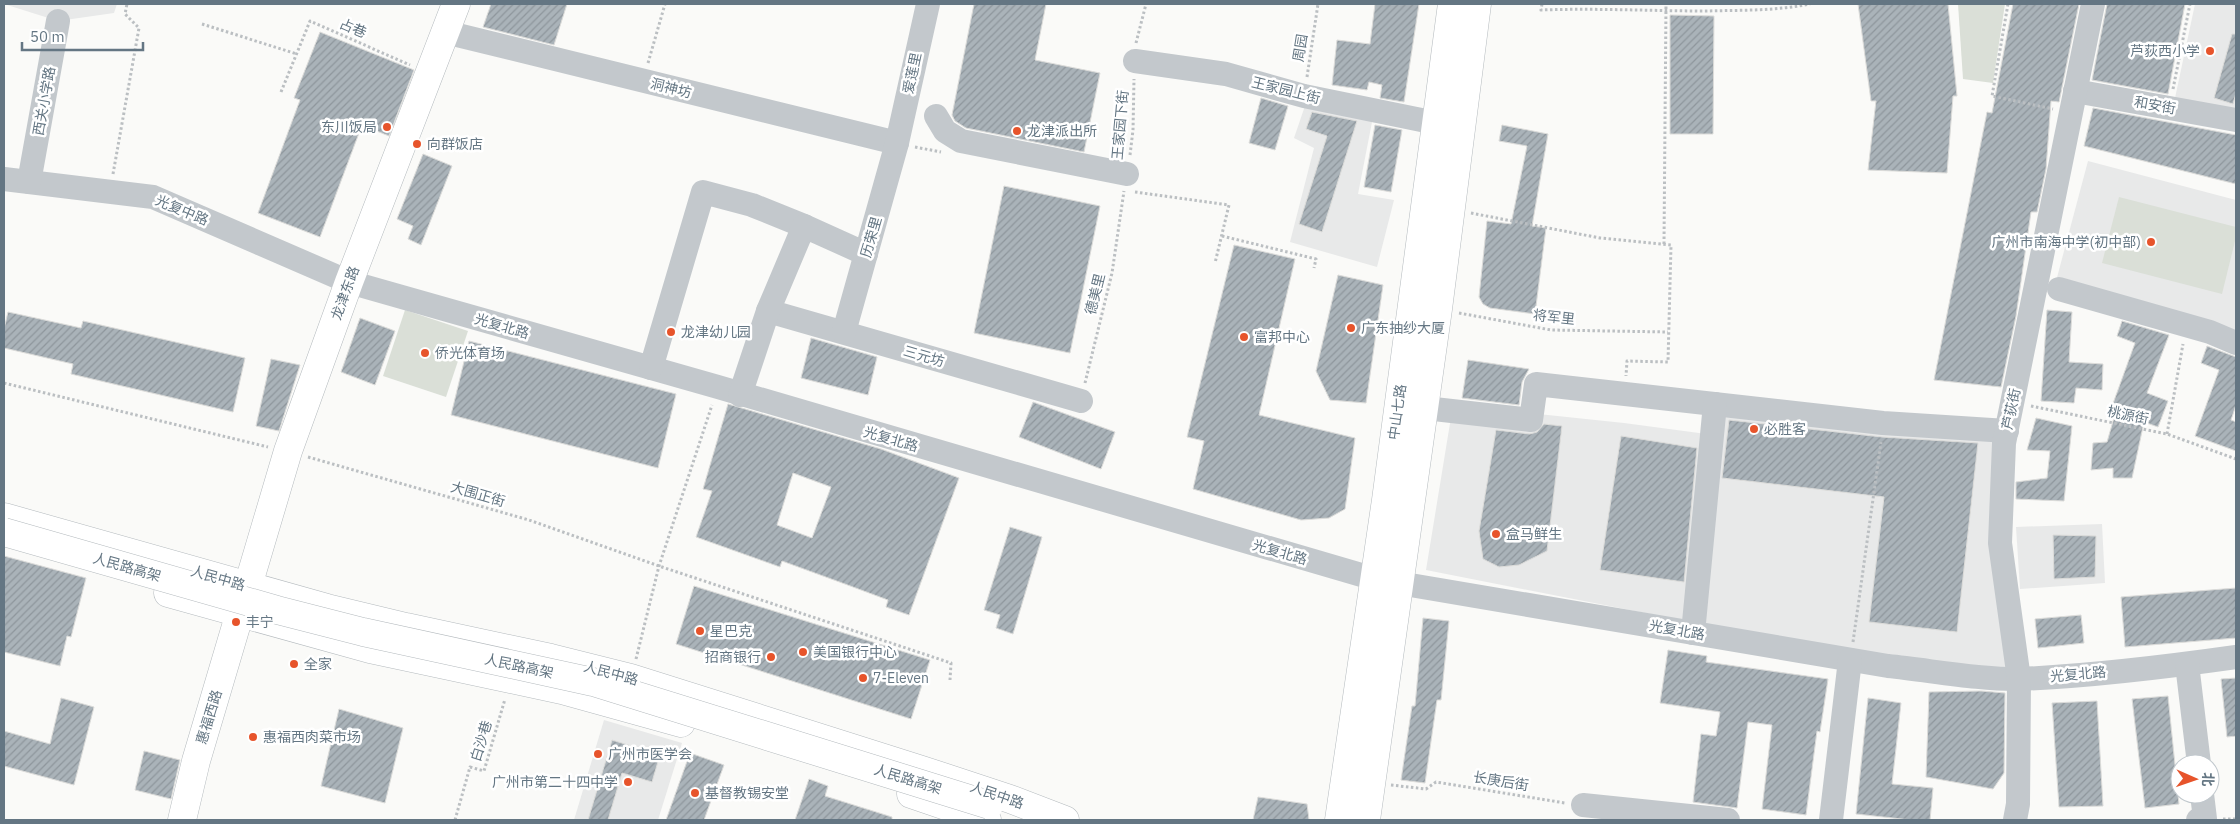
<svg xmlns="http://www.w3.org/2000/svg" width="2240" height="824" font-family="'IBM Plex Sans','Noto Sans SC',sans-serif">
<style>
.built{fill:#e8e9e9}
.grass{fill:#dadfd7}
.building{fill:url(#building-hatch);stroke:#dcdcda;fill-rule:evenodd}
.lines{fill:none;stroke-linecap:round;stroke-linejoin:round}
.major-casing{stroke:#b4babe;stroke-width:29}
.path{stroke:#bbbfc2;stroke-width:3;stroke-dasharray:2.5 2.5;stroke-linecap:butt}
.minor{stroke:#c3c8cc;stroke-width:24}
.major{stroke:#fff;stroke-width:28}
.major-bridge-casing{stroke:#b4babe;stroke-width:29;stroke-linecap:butt}
.major-bridge{stroke:#fff;stroke-width:28}
.poi-dot{fill:#e7542b;stroke:#fff;stroke-width:2}
.labels{text-anchor:middle;dominant-baseline:central;stroke-width:5;stroke-linejoin:round;paint-order:stroke}
.street-label{font-size:14px;fill:#647683;stroke:#fff}
.poi-label{font-size:14px;fill:#647683;stroke:#fff;text-anchor:start}
</style>
<defs>
<pattern id="building-hatch" width="6" height="6" patternUnits="userSpaceOnUse" patternTransform="scale(1.25)"><rect width="6" height="6" fill="#aab3b9"/><path d="M-1 1l2-2M0 6l6-6M5 7l2-2" fill="none" stroke="#8e969c"/></pattern>
</defs>
<rect width="100%" height="100%" fill="#fafaf8"/>
<!-- built -->
<g class="built">
<polygon points="4,4 117,4 114,13 58,21"/>
<polygon points="2195,4 2236,4 2236,112 2175,98"/>
<polygon points="1307,100 1373,117 1358,194 1394,200 1377,267 1290,242 1314,148 1294,138"/>
<polygon points="2088,161 2236,200 2236,339 2055,285"/>
<polygon points="1453,405 1624,423 1714,435 1718,406 2000,434 2009,669 1859,655 1426,570"/>
<polygon points="2102,524 2105,583 2020,589 2016,527"/>
<polygon points="604,720 682,743 658,820 574,820"/>
</g>
<!-- grass -->
<g class="grass">
<polygon points="1958,4 2005,4 1993,83 1963,79"/>
<polygon points="2119,197 2236,227 2236,237 2222,294 2102,263"/>
<polygon points="405,310 468,331 446,397 383,376"/>
</g>
<!-- building -->
<g class="building">
<polygon points="491,4 567,4 554,45 483,27"/>
<polygon points="974,4 1046,4 1035,60 1100,73 1084,152 966,128 955,121 952,115"/>
<polygon points="1375,4 1419,4 1404,102 1380,98 1382,85 1369,82 1367,90 1332,85 1337,40 1370,44"/>
<polygon points="1858,4 1948,4 1957,96 1953,96 1947,173 1868,170 1876,101 1871,101"/>
<polygon points="2013,4 2079,4 2059,102 2051,101 2046,169 2037,212 2031,212 2016,316 2001,387 1934,380 1987,112 1992,113"/>
<polygon points="2107,4 2185,4 2168,94 2092,80"/>
<polygon points="1670,15 1714,16 1713,134 1670,134"/>
<polygon points="320,32 414,70 389,136 362,125 320,237 258,213 300,100 294,98"/>
<polygon points="2232,34 2236,34 2236,93 2233,104 2214,98"/>
<polygon points="1261,98 1288,106 1275,150 1249,143"/>
<polygon points="2093,108 2236,135 2236,184 2084,146"/>
<polygon points="1312,112 1357,121 1322,232 1299,224 1327,136 1306,129"/>
<polygon points="1375,125 1402,130 1391,192 1364,187"/>
<polygon points="1502,125 1548,134 1532,226 1546,228 1535,314 1490,308 1483,304 1479,297 1487,221 1511,224 1527,146 1499,141"/>
<polygon points="423,154 452,166 421,245 408,239 413,226 397,219"/>
<polygon points="1004,186 1100,206 1070,353 974,333"/>
<polygon points="1234,245 1295,259 1259,415 1355,438 1345,509 1329,518 1301,520 1193,489 1204,441 1187,437"/>
<polygon points="1338,275 1383,285 1366,403 1330,400 1316,371"/>
<polygon points="2047,310 2072,312 2069,362 2103,364 2102,390 2076,388 2074,403 2041,401"/>
<polygon points="8,312 81,328 83,321 245,358 233,412 71,374 73,364 4,348 4,329"/>
<polygon points="360,318 395,331 375,385 341,372"/>
<polygon points="2122,321 2169,335 2147,393 2168,401 2158,427 2144,422 2132,478 2113,478 2113,468 2091,470 2093,443 2107,442 2116,411 2111,409 2135,343 2117,336"/>
<polygon points="811,338 877,357 868,395 801,378"/>
<polygon points="469,341 676,394 658,468 451,415"/>
<polygon points="2207,346 2236,357 2236,405 2231,420 2236,422 2236,451 2195,436 2219,370 2201,363"/>
<polygon points="271,359 300,365 279,431 256,426"/>
<polygon points="1468,360 1529,369 1522,382 1519,405 1462,398"/>
<polygon points="1033,402 1115,432 1101,469 1019,437"/>
<path d="M728,404L881,449L959,478L909,615L886,607L888,600L845,584L782,561L780,567L696,537L712,491L703,489ZM793,473L831,487L812,538L777,525Z"/>
<polygon points="2036,418 2072,426 2064,501 2016,499 2016,482 2047,478 2050,451 2027,450"/>
<polygon points="1729,420 1882,437 1978,443 1957,632 1869,622 1884,497 1722,478"/>
<polygon points="1544,424 1562,426 1547,551 1519,565 1499,567 1483,559 1479,531 1496,430 1530,434 1537,432"/>
<polygon points="1621,436 1697,448 1684,582 1600,570"/>
<polygon points="1010,527 1042,537 1013,634 996,628 1000,615 984,610"/>
<polygon points="2053,535 2096,536 2095,577 2054,579"/>
<polygon points="4,556 86,578 71,637 67,636 60,666 4,652"/>
<polygon points="694,586 930,660 911,719 676,644"/>
<polygon points="2236,588 2236,638 2125,647 2121,597"/>
<polygon points="2081,615 2084,643 2038,648 2035,619"/>
<polygon points="1423,618 1449,621 1441,700 1437,700 1425,783 1401,780 1412,706 1415,706"/>
<polygon points="1668,650 1707,656 1706,662 1828,679 1820,732 1817,731 1806,815 1762,809 1772,725 1748,722 1737,808 1693,802 1701,734 1716,736 1720,712 1660,703"/>
<polygon points="2236,678 2236,736 2227,737 2221,679"/>
<polygon points="1981,691 2005,693 2004,773 1993,789 1926,777 1929,692"/>
<polygon points="2168,696 2179,804 2145,808 2132,699"/>
<polygon points="61,698 94,707 74,785 4,766 4,731 50,744"/>
<polygon points="1868,698 1901,703 1892,784 1933,788 1930,820 1911,820 1856,814"/>
<polygon points="2097,701 2103,806 2059,807 2052,703"/>
<polygon points="339,709 403,728 385,803 321,786"/>
<polygon points="612,740 660,755 652,782 622,773 608,820 588,820"/>
<polygon points="144,751 180,760 171,799 135,790"/>
<polygon points="690,753 724,765 704,820 666,820"/>
<polygon points="809,779 828,786 825,796 892,817 892,820 795,820"/>
<polygon points="1258,797 1307,804 1309,820 1253,820"/>
</g>
<g class="lines">
<defs>
<g id="major">
<polyline points="4,517 327,608 406,627 551,658 631,678 922,770 1010,799 1065,820"/>
<polyline points="168,593 370,649 562,690 681,723"/>
<polyline points="911,794 987,820"/>
<polyline points="182,820 196,761 288,451 349,282 456,4"/>
<polyline points="1339,820 1386,500 1452,4"/>
<polyline points="1366,820 1438,309 1477,4"/>
</g>
</defs>
<!-- major casing -->
<use href="#major" class="major-casing"/>
<!-- path -->
<g class="path">
<path d="M1542,4L1541,10C1597,8 1651,11 1707,11C1741,10 1776,11 1810,4"/>
<polyline points="2008,4 1992,96 2053,109"/>
<polyline points="202,24 297,54"/>
<polyline points="1136,43 1146,4"/>
<polyline points="648,63 665,4"/>
<polyline points="1307,77 1318,4"/>
<polyline points="2173,89 2190,4"/>
<polyline points="281,92 310,21 410,65"/>
<polyline points="915,147 941,152"/>
<polyline points="1130,155 1133,130 1134,79"/>
<polyline points="113,174 139,28 125,14 127,4"/>
<polyline points="1135,192 1229,205 1215,263"/>
<polyline points="1471,213 1600,238 1671,245 1668,362 1627,361 1626,376"/>
<polyline points="1222,236 1316,259 1314,268"/>
<polyline points="1664,244 1666,4"/>
<polyline points="1459,313 1551,330 1668,332"/>
<polyline points="4,383 268,447"/>
<polyline points="1085,383 1112,273 1124,191"/>
<polyline points="2031,406 2167,434 2236,459"/>
<polyline points="2167,434 2183,344"/>
<polyline points="308,457 529,520 659,566 951,663 950,680"/>
<polyline points="1853,642 1881,442"/>
<polyline points="636,659 659,566 712,405"/>
<polyline points="1391,785 1426,789 1436,782 1565,803"/>
<polyline points="2223,819 2236,819"/>
<polyline points="455,820 470,767 484,771 505,699"/>
</g>
<!-- minor -->
<g class="minor">
<polyline points="445,32 897,143"/>
<polyline points="1135,61 1226,74 1304,96 1436,123"/>
<polyline points="2075,91 2236,120"/>
<polyline points="936,116 945,131 961,141 1127,174"/>
<path d="M4,179L153,197L349,282L718,387L1375,579L1888,666C1929,670 1980,680 2020,679C2092,676 2165,667 2236,657"/>
<polyline points="29,182 58,21"/>
<polyline points="2059,289 2210,332 2236,343"/>
<polyline points="768,311 1081,401"/>
<polyline points="844,332 897,143 928,4"/>
<polyline points="651,368 703,192 752,205 804,226"/>
<polyline points="740,395 768,311 804,226 866,254"/>
<polyline points="1425,408 1531,420 1536,384 1883,423 2007,431"/>
<polyline points="1693,633 1715,404"/>
<polyline points="2187,664 2199,764"/>
<polyline points="1583,805 1728,820"/>
<polyline points="1831,820 1850,660"/>
<polyline points="2015,820 2018,804 2019,679 2000,543 2004,443 2093,4"/>
<polyline points="2198,820 2205,819 2202,794"/>
</g>
<!-- major -->
<use href="#major" class="major"/>
<defs>
<polyline id="major-bridge" points="4,532 277,610 363,632 593,682 989,805"/>
</defs>
<!-- major-bridge casing -->
<use href="#major-bridge" class="major-bridge-casing"/>
<!-- major-bridge -->
<use href="#major-bridge" class="major-bridge"/>
</g>
<!-- markers -->
<g class="poi-dot">
<circle cx="2210" cy="51" r="5"/>
<circle cx="387" cy="127" r="5"/>
<circle cx="1017" cy="131" r="5"/>
<circle cx="417" cy="144" r="5"/>
<circle cx="2151" cy="242" r="5"/>
<circle cx="1351" cy="328" r="5"/>
<circle cx="671" cy="332" r="5"/>
<circle cx="1244" cy="337" r="5"/>
<circle cx="425" cy="353" r="5"/>
<circle cx="1754" cy="429" r="5"/>
<circle cx="1496" cy="534" r="5"/>
<circle cx="236" cy="622" r="5"/>
<circle cx="700" cy="631" r="5"/>
<circle cx="803" cy="652" r="5"/>
<circle cx="771" cy="657" r="5"/>
<circle cx="294" cy="664" r="5"/>
<circle cx="863" cy="678" r="5"/>
<circle cx="253" cy="737" r="5"/>
<circle cx="598" cy="754" r="5"/>
<circle cx="628" cy="782" r="5"/>
<circle cx="695" cy="793" r="5"/>
</g>
<g class="labels">
<!-- street labels -->
<g class="street-label">
<text transform="translate(353 28) rotate(23)">占巷</text>
<text transform="translate(1300 48) rotate(-81)">周园</text>
<text transform="translate(912 73) rotate(-78)">爱莲里</text>
<text transform="translate(671 88) rotate(14)">洞神坊</text>
<text transform="translate(1286 90) rotate(14)">王家园上街</text>
<text transform="translate(44 101) rotate(-80)">西关小学路</text>
<text transform="translate(2155 105) rotate(10)">和安街</text>
<text transform="translate(1120 125) rotate(-85)">王家园下街</text>
<text transform="translate(182 210) rotate(23)">光复中路</text>
<text transform="translate(871 237) rotate(-74)">历荣里</text>
<text transform="translate(345 293) rotate(-70)">龙津东路</text>
<text transform="translate(1095 294) rotate(-76)">德美里</text>
<text transform="translate(1554 317) rotate(6)">将军里</text>
<text transform="translate(502 326) rotate(16)">光复北路</text>
<text transform="translate(924 356) rotate(16)">三元坊</text>
<text transform="translate(2011 409) rotate(-78)">芦荻街</text>
<text transform="translate(1397 412) rotate(-82)">中山七路</text>
<text transform="translate(2128 415) rotate(12)">桃源街</text>
<text transform="translate(891 439) rotate(16)">光复北路</text>
<text transform="translate(478 494) rotate(16)">大围正街</text>
<text transform="translate(1280 552) rotate(16)">光复北路</text>
<text transform="translate(127 567) rotate(16)">人民路高架</text>
<text transform="translate(218 578) rotate(16)">人民中路</text>
<text transform="translate(1677 630) rotate(10)">光复北路</text>
<text transform="translate(519 666) rotate(12)">人民路高架</text>
<text transform="translate(611 673) rotate(15)">人民中路</text>
<text transform="translate(2078 674) rotate(-5)">光复北路</text>
<text transform="translate(209 717) rotate(-73)">惠福西路</text>
<text transform="translate(481 741) rotate(-73)">白沙巷</text>
<text transform="translate(908 779) rotate(17)">人民路高架</text>
<text transform="translate(1501 781) rotate(9)">长庚后街</text>
<text transform="translate(997 795) rotate(19)">人民中路</text>
</g>
<!-- poi labels -->
<g class="poi-label">
<text x="2200" y="51" text-anchor="end">芦荻西小学</text>
<text x="377" y="127" text-anchor="end">东川饭局</text>
<text x="1027" y="131">龙津派出所</text>
<text x="427" y="144">向群饭店</text>
<text x="2141" y="242" text-anchor="end">广州市南海中学(初中部)</text>
<text x="1361" y="328">广东抽纱大厦</text>
<text x="681" y="332">龙津幼儿园</text>
<text x="1254" y="337">富邦中心</text>
<text x="435" y="353">侨光体育场</text>
<text x="1764" y="429">必胜客</text>
<text x="1506" y="534">盒马鲜生</text>
<text x="246" y="622">丰宁</text>
<text x="710" y="631">星巴克</text>
<text x="813" y="652">美国银行中心</text>
<text x="761" y="657" text-anchor="end">招商银行</text>
<text x="304" y="664">全家</text>
<text x="873" y="678">7-Eleven</text>
<text x="263" y="737">惠福西肉菜市场</text>
<text x="608" y="754">广州市医学会</text>
<text x="618" y="782" text-anchor="end">广州市第二十四中学</text>
<text x="705" y="793">基督教锡安堂</text>
</g>
</g>
<!-- border -->
<rect width="2240" height="824" fill="none" stroke="#647683" stroke-width="10"/>
<!-- north arrow -->
<g transform="translate(2195 779) rotate(92)"><circle r="24" fill="#ffffff" stroke="#c1c8cd"/>
<path d="M0-4L9 19L0 12L-9 19Z" fill="#e7542b"/>
<text y="-8" font-size="14" font-weight="bold" text-anchor="middle" fill="#647683">北</text>
</g>
<!-- scale -->
<path d="M22 42v8h121v-8" fill="none" stroke="#647683" stroke-width="2.5"/>
<text x="30" y="42" font-size="15" fill="#647683" stroke="#ffffff" stroke-width="4" paint-order="stroke">50 m</text>
</svg>
